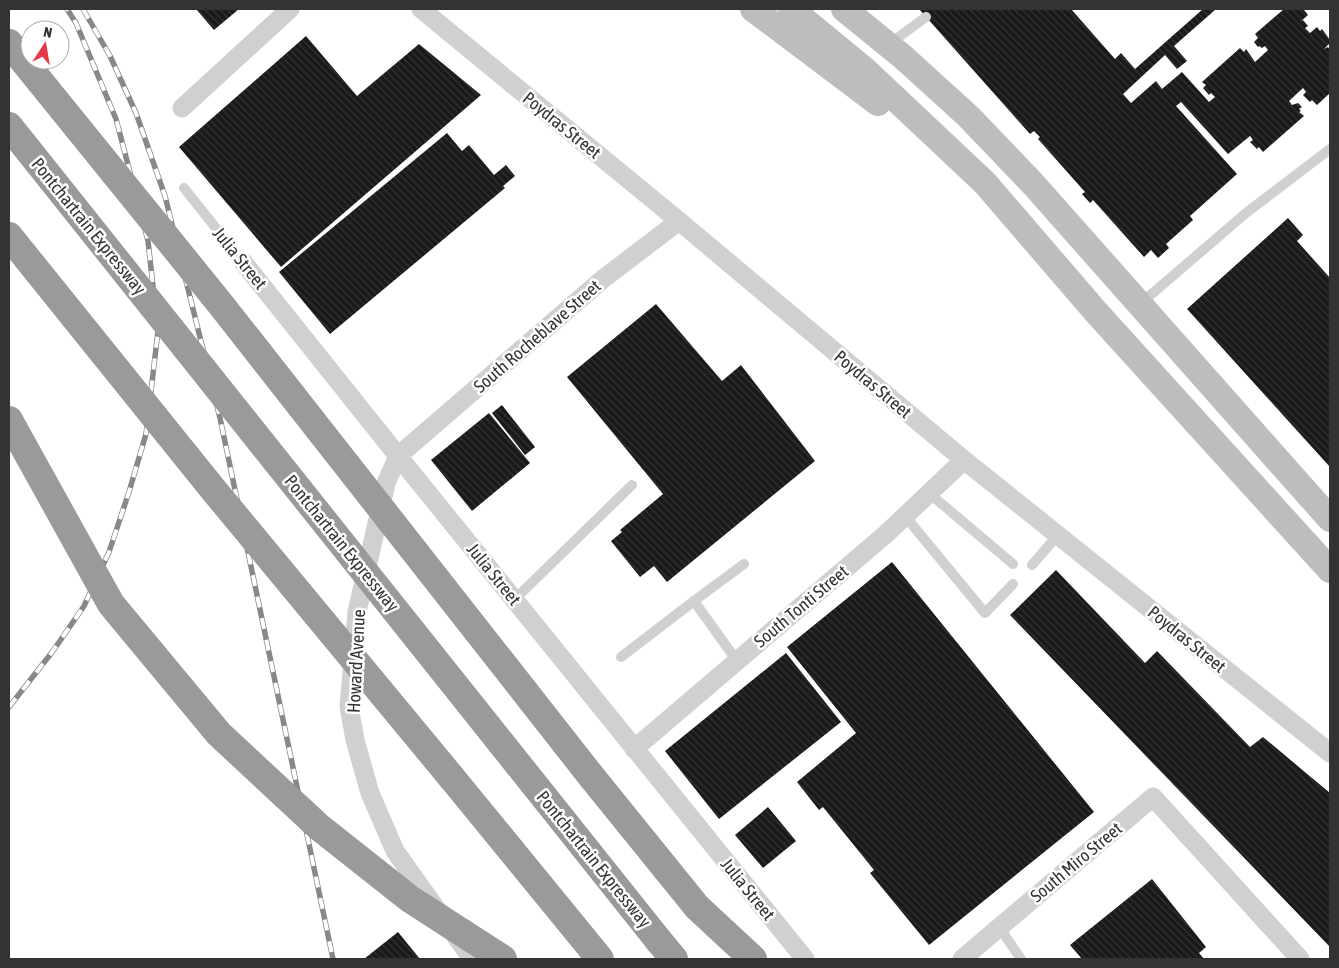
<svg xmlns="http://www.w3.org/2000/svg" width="1339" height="968" font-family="'Asap Condensed',sans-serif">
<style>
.building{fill:url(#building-back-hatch)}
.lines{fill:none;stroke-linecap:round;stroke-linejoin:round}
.lane{stroke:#d0d0d0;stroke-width:10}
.street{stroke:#d0d0d0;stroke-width:19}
.secondary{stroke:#bdbdbd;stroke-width:26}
.highway{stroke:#9a9a9a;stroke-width:28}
.rail-casing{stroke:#888;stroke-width:5.5}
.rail{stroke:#fff;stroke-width:4;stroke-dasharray:11;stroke-linecap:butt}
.highway-bridge{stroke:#9a9a9a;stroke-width:28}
.labels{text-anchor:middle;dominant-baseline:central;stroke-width:5;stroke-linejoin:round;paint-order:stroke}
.street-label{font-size:18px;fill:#333;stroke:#fff}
</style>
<defs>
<pattern id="building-back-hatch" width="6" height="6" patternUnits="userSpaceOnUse" patternTransform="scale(1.25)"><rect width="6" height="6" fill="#1a1a1a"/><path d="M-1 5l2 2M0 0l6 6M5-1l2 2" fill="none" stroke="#333"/></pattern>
</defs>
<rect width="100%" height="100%" fill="#fff"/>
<!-- building -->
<g class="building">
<polygon points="196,9 239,9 214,30"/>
<polygon points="919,9 1071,9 1115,59 1121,53 1135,69 1203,9 1216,9 1174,46 1187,61 1177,69 1165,55 1123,94 1131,103 1156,81 1162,89 1182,72 1209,102 1215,97 1211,93 1209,95 1203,88 1206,85 1202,82 1240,48 1244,52 1246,49 1255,62 1268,50 1265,46 1262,48 1259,46 1258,47 1254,42 1258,38 1255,34 1284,9 1306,9 1304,10 1308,15 1300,22 1303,20 1308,26 1305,28 1310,33 1317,27 1320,31 1322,29 1330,40 1330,43 1324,49 1328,47 1330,50 1330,93 1317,105 1312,100 1310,102 1303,95 1306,92 1303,88 1289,101 1292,105 1298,103 1302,107 1299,109 1301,111 1299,112 1304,116 1263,152 1259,147 1257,149 1250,142 1253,140 1250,136 1228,154 1181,102 1176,106 1237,174 1190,216 1193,220 1166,244 1169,248 1158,258 1151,250 1144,257 1093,200 1090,203 1082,194 1085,192 1038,139 1040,137 1034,131 1030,134"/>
<polygon points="306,36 357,96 419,44 481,95 281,267 179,147"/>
<polygon points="447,133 462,151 469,145 494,175 506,165 515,176 503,186 505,188 330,334 279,272"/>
<polygon points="1288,218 1303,235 1297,241 1330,278 1330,467 1187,309"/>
<polygon points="656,304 722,381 741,365 815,461 667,582 654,566 640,577 611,541 622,532 620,530 663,494 567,377"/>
<polygon points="502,405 535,447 525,455 492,413"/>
<polygon points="489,413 530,463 472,511 431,460"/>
<polygon points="892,562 1094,812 929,945 870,873 874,870 823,807 819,810 797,782 856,733 787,647"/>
<polygon points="1056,570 1145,663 1157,651 1250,747 1263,737 1330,793 1330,947 1010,615"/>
<polygon points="786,653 841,722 719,819 665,751"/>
<polygon points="768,807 796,841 763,868 735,835"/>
<polygon points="1152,879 1206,947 1199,953 1204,959 1082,959 1070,945"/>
<polygon points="398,932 420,959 364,959"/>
</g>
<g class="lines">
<!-- lane -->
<g class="lane">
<polyline points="889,44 926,17"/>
<polyline points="184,188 243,262"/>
<polyline points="1140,304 1246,213 1330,149"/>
<polyline points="930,494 1013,564"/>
<polyline points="905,516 985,613 1013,584"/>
<polyline points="1032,565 1057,536"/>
<polyline points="514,600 632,485"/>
<polyline points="694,601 744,564"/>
<polyline points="621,657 694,601 737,661"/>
<polyline points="999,927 1021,959"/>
</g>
<!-- street -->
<g class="street">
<polyline points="421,9 679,221 964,460 1330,753"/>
<polyline points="182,108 290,9"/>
<polyline points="243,262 398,456 805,959"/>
<polyline points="634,749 886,534 964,460"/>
<polyline points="472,959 395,851 370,793 355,740 349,707 357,612 386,483 398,456 603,279 679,221"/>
<polyline points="962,959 1153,797 1300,959"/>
</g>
<!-- secondary -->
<g class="secondary">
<polyline points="753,9 878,103"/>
<polyline points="791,9 865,70 985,183 1096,312 1330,570"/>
<polyline points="844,9 903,57 969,117 1034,185 1330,519"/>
</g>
<!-- highway -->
<g class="highway">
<polyline points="452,778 600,959"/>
<polyline points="659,941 674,959"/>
</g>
<defs>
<g id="rail">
<polyline points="83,9 110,56 136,113 165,196 220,418 333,959"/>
<polyline points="9,707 53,651 84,606 109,552 129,492 146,434 158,331 148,241 116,119 76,23 67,9"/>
</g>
</defs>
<!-- rail casing -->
<use href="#rail" class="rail-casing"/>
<!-- rail -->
<use href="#rail" class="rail"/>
<!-- highway-bridge -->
<g class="highway-bridge">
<polyline points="9,43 222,306 591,776 697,907 753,959"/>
<polyline points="9,126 659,941"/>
<polyline points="9,236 212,488 452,778"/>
<polyline points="9,420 111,604 219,734 319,827 410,899 503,959"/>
</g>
</g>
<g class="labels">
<!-- street labels -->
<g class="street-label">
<text transform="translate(562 125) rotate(39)">Poydras Street</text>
<text transform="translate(89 226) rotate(51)">Pontchartrain Expressway</text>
<text transform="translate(240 258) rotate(51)">Julia Street</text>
<text transform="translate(537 336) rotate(-41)">South Rocheblave Street</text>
<text transform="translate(873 384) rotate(40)">Poydras Street</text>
<text transform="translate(342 543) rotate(51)">Pontchartrain Expressway</text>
<text transform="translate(494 574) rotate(51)">Julia Street</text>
<text transform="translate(801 606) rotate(-40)">South Tonti Street</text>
<text transform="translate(1187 639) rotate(39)">Poydras Street</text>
<text transform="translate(356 661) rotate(-87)">Howard Avenue</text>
<text transform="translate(594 859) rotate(51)">Pontchartrain Expressway</text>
<text transform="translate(1076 862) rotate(-40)">South Miro Street</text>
<text transform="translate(748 889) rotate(51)">Julia Street</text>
</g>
</g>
<!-- border -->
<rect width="1339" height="968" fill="none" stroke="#333333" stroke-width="20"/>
<!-- north arrow -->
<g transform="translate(45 45) rotate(12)"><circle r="24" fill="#ffffff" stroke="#adadad"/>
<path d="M0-4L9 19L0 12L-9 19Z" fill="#e63946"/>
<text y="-8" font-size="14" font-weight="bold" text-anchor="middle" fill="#333333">N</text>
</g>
</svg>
